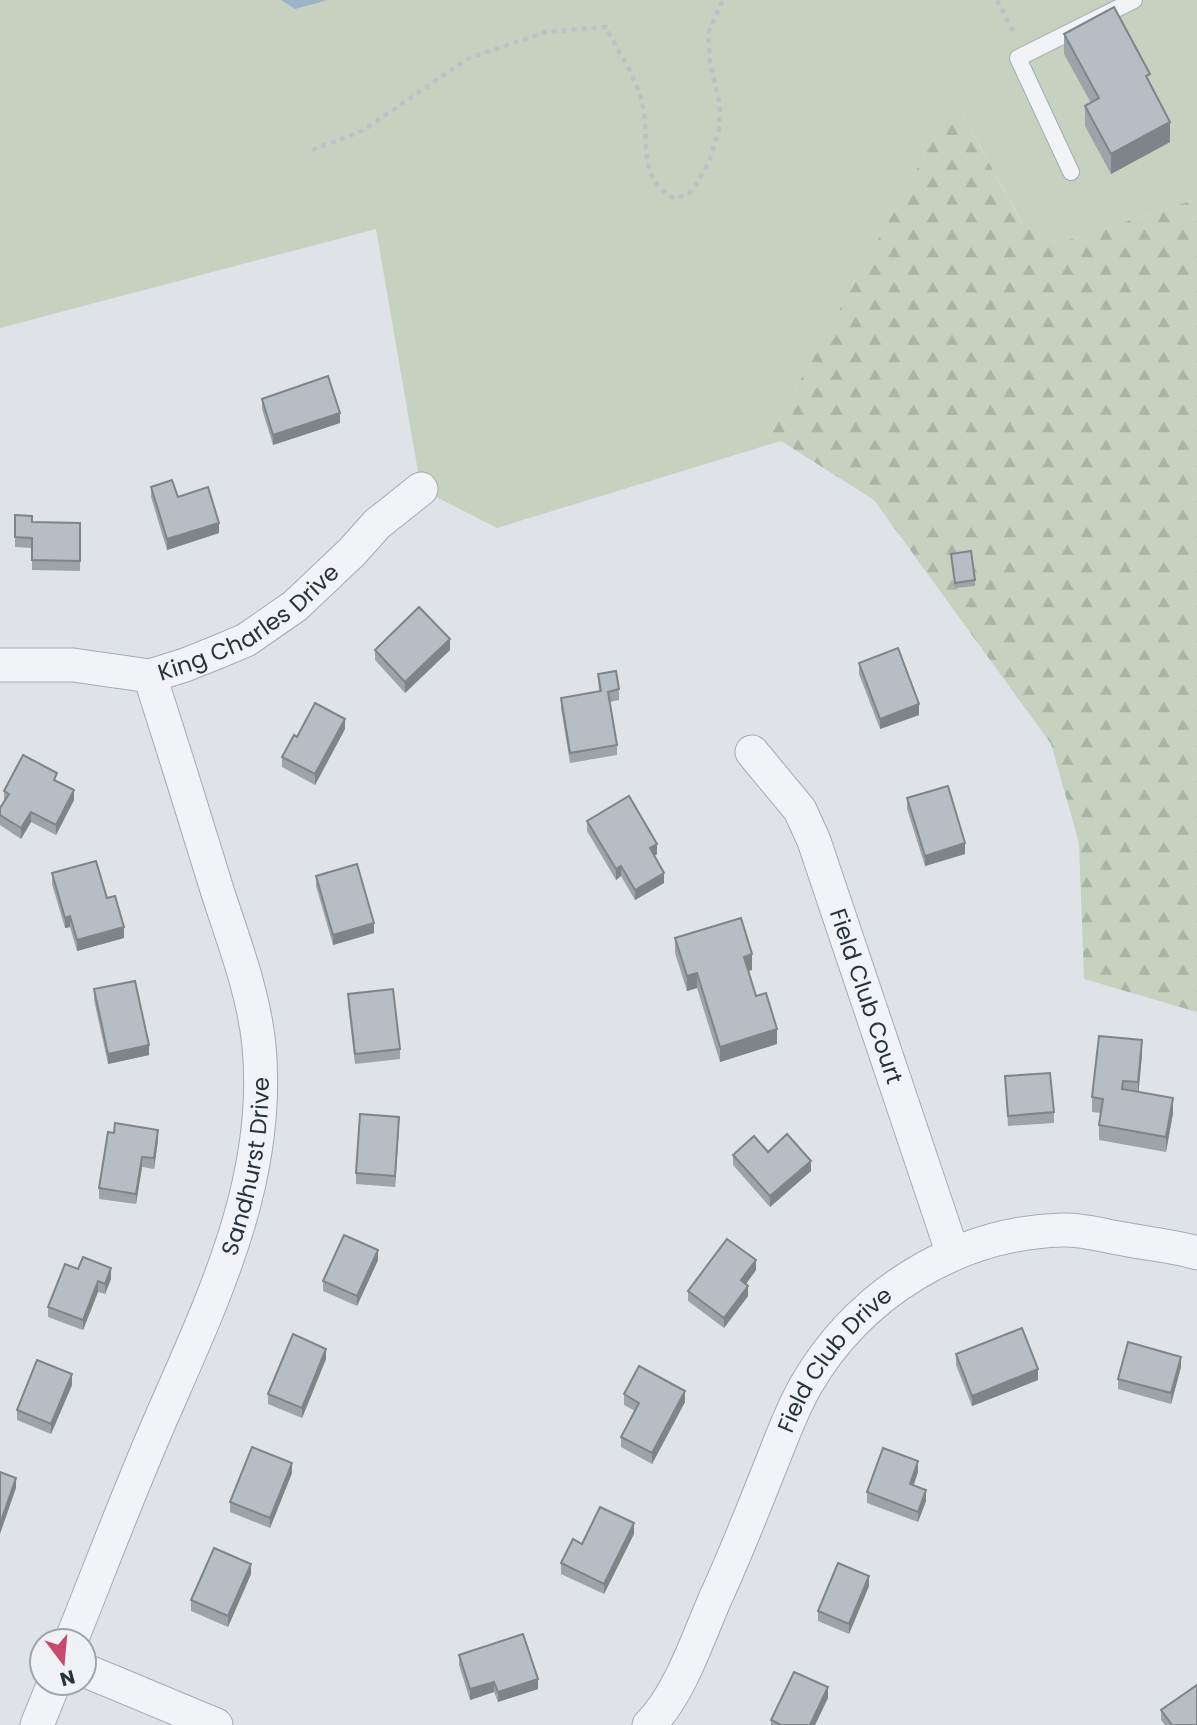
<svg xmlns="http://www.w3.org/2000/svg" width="1197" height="1725" font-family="Poppins,sans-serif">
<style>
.grass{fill:#c6d1c0}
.forest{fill:url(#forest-firs)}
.water{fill:url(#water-ripples)}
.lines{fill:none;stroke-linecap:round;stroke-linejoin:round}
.service-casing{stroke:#a4abb1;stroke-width:18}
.minor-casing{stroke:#a4abb1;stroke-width:35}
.path{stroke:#bdc1c6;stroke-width:4.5;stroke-dasharray:5 5;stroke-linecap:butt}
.service{stroke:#f1f3f6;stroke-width:16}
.minor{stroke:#f1f3f6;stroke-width:33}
.wall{fill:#9da3a9}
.shaded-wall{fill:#7f8489}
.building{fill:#b6bdc4;stroke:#7f8489;stroke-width:2}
.labels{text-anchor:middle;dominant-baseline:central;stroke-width:5;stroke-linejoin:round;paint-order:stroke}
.street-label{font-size:23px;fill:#28333d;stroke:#eef2f5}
</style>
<defs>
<pattern id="forest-firs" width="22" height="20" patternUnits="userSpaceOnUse" patternTransform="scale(1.75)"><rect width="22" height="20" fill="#c6d1c0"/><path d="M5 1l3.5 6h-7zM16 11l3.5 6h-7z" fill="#aab4a6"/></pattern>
<pattern id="water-ripples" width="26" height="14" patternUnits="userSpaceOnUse" patternTransform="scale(1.75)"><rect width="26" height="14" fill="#9bb5c6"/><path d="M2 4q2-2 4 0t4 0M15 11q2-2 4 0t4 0" fill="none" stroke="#7e94a2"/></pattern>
</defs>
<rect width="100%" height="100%" fill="#dfe3e7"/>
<!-- grass -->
<polygon class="grass" points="0,0 1197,0 1197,199 1056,244 1022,223 955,100 764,446 497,528 421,489 376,229 0,328"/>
<!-- forest -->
<polygon class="forest" points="955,100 1021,222 1056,244 1197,199 1197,1012 1084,979 1079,843 1051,744 874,500 781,441 764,446"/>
<!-- water -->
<polygon class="water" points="281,0 328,0 295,9"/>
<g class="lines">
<defs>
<polyline id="service" points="1071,172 1018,58 1134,0"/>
<g id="minor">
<path id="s1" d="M0,665H73L150,676L185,665L220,651L246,640L295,606L352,552L377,524L421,489"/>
<path id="s2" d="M752,752L800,810L814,841L953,1254"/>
<path id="s3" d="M71,1641C99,1571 126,1500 156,1430C209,1307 272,1184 259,1046C254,994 234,942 218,893C196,821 173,748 150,676"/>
<polyline points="84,1670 216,1725"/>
<polyline points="37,1725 54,1683"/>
<path id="s4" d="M649,1725C679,1696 698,1638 715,1599C734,1558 751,1515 768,1472C780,1443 790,1413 806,1385C859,1294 956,1233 1062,1230C1082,1229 1105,1236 1124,1239C1148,1244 1174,1246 1197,1253"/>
</g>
</defs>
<!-- service casing -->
<use href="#service" class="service-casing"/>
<!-- minor casing -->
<use href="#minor" class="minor-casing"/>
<!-- path -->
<g class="path">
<polyline points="997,0 1015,35"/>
<path d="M312,150L362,131L469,58L546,32L606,27C618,52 638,79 643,107C650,141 636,180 676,199L692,191L709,162L719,129L720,106L710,61L708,33L723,0"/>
</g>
<!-- service -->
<use href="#service" class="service"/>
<!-- minor -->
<use href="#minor" class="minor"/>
</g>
<!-- wall -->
<g class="wall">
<polygon points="1064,34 1150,84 1170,142 1111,174 1085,126 1085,106 1091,103 1064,54"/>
<polygon points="262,399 340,423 273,445 262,409"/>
<polygon points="151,487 178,497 219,533 167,550 151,497"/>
<polygon points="15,515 32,522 80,523 80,571 32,570 32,548 15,547"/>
<polygon points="951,554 975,580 975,586 955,588"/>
<polygon points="375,650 450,650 405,693 375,660"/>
<polygon points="859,663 919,715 880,729 859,674"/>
<polygon points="598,674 619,689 619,700 610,702 617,745 617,755 570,763 561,708 561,698 599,691"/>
<polygon points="345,729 315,785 282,767 282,757 297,737"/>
<polygon points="57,781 74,800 56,835 31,822 21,839 0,825 0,808 4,801 4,791"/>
<polygon points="907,798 965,854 925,866 907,809"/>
<polygon points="587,821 657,854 654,856 664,883 635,900 621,876 616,880 587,831"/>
<polygon points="52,873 107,898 124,938 77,951 70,927 65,928 52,884"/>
<polygon points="316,876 374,933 333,945 316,886"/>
<polygon points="675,938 752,970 748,971 756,996 777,1044 720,1062 697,988 687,991 675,953"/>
<polygon points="94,989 149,1055 108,1064 94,1000"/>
<polygon points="348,994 400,1049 400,1059 355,1064 348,1004"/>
<polygon points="1142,1055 1138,1092 1173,1113 1166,1152 1099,1140 1099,1125 1101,1113 1092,1112 1092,1097"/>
<polygon points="1005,1076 1054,1112 1054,1123 1008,1126"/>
<polygon points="399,1127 395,1187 356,1184 356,1173"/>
<polygon points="114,1133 158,1140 154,1169 142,1167 136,1204 99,1199 99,1188"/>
<polygon points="768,1152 811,1171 770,1207 733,1165 733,1155"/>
<polygon points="378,1260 357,1306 323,1291 323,1281"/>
<polygon points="78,1269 111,1279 105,1294 98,1292 83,1330 48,1317 48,1307"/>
<polygon points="756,1270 746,1284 748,1296 724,1328 688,1301 688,1291"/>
<polygon points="956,1354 1038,1380 972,1406 956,1365"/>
<polygon points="326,1359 302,1418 268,1404 268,1394"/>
<polygon points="1181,1367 1171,1404 1118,1389 1118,1379"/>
<polygon points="72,1385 51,1434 17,1420 17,1410"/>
<polygon points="624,1394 685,1402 652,1464 621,1447 621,1437 635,1411 624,1405"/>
<polygon points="918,1472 914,1485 926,1501 918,1522 867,1503 867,1492"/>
<polygon points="292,1473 270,1528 230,1512 230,1502"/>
<polygon points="634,1534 604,1594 561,1574 561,1563 582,1544"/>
<polygon points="251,1574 228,1627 191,1611 191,1600"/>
<polygon points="869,1586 849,1634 818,1621 818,1611"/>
<polygon points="459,1655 538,1689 498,1702 494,1692 470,1700 459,1665"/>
<polygon points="828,1698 815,1725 771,1725 771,1720"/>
<polygon points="1161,1710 1197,1725 1165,1725 1161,1720"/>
</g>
<!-- shaded-wall -->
<g class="shaded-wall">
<polygon points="1170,122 1170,142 1111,174 1111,154"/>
<polygon points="340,413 340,423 273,445 273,435"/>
<polygon points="219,523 219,533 167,550 167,539"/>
<polygon points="450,639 450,650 405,693 405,682"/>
<polygon points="919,704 919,715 880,729 880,719"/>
<polygon points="345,719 345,729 315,785 315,774"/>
<polygon points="74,790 74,800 56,835 56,825"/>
<polygon points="31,812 31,822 21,839 21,828"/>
<polygon points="965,843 965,854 925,866 925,856"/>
<polygon points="657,844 657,854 650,859 650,848"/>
<polygon points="621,866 621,876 616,880 616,869"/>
<polygon points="664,873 664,883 635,900 635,890"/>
<polygon points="70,916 70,927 65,928 65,918"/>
<polygon points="374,923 374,933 333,945 333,935"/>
<polygon points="124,927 124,938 77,951 77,940"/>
<polygon points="752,954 752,970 744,972 744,957"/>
<polygon points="697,973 697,988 687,991 687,976"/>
<polygon points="777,1029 777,1044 720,1062 720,1047"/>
<polygon points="1142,1040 1142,1055 1138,1098 1138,1082"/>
<polygon points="149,1045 149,1055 108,1064 108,1054"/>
<polygon points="1173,1098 1173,1113 1166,1152 1166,1137"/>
<polygon points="399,1117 399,1127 395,1187 395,1176"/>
<polygon points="158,1130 158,1140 154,1169 154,1158"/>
<polygon points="142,1157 142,1167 136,1204 136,1194"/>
<polygon points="811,1161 811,1171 770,1207 770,1196"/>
<polygon points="378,1250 378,1260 357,1306 357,1296"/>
<polygon points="756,1260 756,1270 741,1291 741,1280"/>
<polygon points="111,1268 111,1279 105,1294 105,1284"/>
<polygon points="98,1281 98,1292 83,1330 83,1320"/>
<polygon points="748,1286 748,1296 724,1328 724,1318"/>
<polygon points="326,1349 326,1359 302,1418 302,1408"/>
<polygon points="1181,1357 1181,1367 1171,1404 1171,1393"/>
<polygon points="1038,1369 1038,1380 972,1406 972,1396"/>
<polygon points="72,1374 72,1385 51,1434 51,1424"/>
<polygon points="685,1391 685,1402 652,1464 652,1453"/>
<polygon points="918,1461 918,1472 910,1494 910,1484"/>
<polygon points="292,1463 292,1473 270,1528 270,1518"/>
<polygon points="16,1478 16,1488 0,1534 0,1524"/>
<polygon points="926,1490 926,1501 918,1522 918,1512"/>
<polygon points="634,1523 634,1534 604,1594 604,1584"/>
<polygon points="251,1564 251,1574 228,1627 228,1616"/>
<polygon points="869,1576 869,1586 849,1634 849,1624"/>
<polygon points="538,1679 538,1689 498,1702 498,1692"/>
<polygon points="494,1682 494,1692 470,1700 470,1689"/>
<polygon points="828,1687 828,1698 815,1725 810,1725"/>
</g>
<!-- building -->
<g class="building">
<polygon points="1114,7 1150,74 1146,76 1170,122 1111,154 1085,106 1099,98 1064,34"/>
<polygon points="328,376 340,413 273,435 262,399"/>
<polygon points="172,480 178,497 208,487 219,523 167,539 151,487"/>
<polygon points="15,515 32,516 32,522 80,523 80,561 32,560 32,538 15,537"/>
<polygon points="971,551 975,580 955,583 951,554"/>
<polygon points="419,607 450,639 405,682 375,650"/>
<polygon points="898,648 919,704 880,719 859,663"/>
<polygon points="616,671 619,689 608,692 617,745 570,753 561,698 601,691 598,674"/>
<polygon points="315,703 345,719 315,774 282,757 294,735 297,737"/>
<polygon points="23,755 57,773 54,780 74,790 56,825 31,812 21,828 0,815 0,808 9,794 4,791"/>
<polygon points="948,786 965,843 925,856 907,798"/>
<polygon points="629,796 657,844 650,848 664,873 635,890 621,866 616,869 587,821"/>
<polygon points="96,861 107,898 115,896 124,927 77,940 70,916 65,918 52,873"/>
<polygon points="357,864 374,923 333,935 316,876"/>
<polygon points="741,918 752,954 744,957 756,996 766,993 777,1029 720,1047 697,973 687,976 675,938"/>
<polygon points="135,981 149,1045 108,1054 94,989"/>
<polygon points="393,989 400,1049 355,1054 348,994"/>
<polygon points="1099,1036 1142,1040 1138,1082 1123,1081 1122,1089 1173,1098 1166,1137 1099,1125 1103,1099 1092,1097"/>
<polygon points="1050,1073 1054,1112 1008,1116 1005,1076"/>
<polygon points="360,1114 399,1117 395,1176 356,1173"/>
<polygon points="115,1123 158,1130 154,1158 142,1157 136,1194 99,1188 108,1132 114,1133"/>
<polygon points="787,1134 811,1161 770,1196 733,1155 754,1136 768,1152"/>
<polygon points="344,1235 378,1250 357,1296 323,1281"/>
<polygon points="727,1239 756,1260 741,1280 748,1286 724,1318 688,1291"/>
<polygon points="83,1257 111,1268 105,1284 98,1281 83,1320 48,1307 65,1264 78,1269"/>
<polygon points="1022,1328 1038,1369 972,1396 956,1354"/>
<polygon points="293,1334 326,1349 302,1408 268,1394"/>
<polygon points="1128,1342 1181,1357 1171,1393 1118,1379"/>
<polygon points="37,1360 72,1374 51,1424 17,1410"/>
<polygon points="639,1366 685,1391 652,1453 621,1437 639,1403 624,1394"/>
<polygon points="252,1447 292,1463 270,1518 230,1502"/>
<polygon points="883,1448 918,1461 910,1484 926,1490 918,1512 867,1492"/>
<polygon points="0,1472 16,1478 0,1524"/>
<polygon points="600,1507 634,1523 604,1584 561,1563 573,1539 582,1544"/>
<polygon points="214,1548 251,1564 228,1616 191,1600"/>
<polygon points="838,1563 869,1576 849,1624 818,1611"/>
<polygon points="523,1634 538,1679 498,1692 494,1682 470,1689 459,1655"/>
<polygon points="794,1672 828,1687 810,1725 781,1725 771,1720"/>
<polygon points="1197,1685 1197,1725 1172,1725 1161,1710"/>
</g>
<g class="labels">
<!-- street labels -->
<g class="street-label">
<text stroke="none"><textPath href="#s1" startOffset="264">King Charles Drive</textPath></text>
<text stroke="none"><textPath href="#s2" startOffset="273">Field Club Court</textPath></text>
<text stroke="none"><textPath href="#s3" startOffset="508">Sandhurst Drive</textPath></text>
<text stroke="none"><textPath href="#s4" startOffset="413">Field Club Drive</textPath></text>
</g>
</g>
<!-- north arrow -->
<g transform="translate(63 1662) rotate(164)"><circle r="33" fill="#eef2f5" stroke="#9fa6ab" stroke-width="2"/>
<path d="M0-5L12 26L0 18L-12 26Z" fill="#c7496b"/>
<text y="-10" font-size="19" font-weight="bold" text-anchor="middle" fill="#28333d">N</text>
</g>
</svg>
